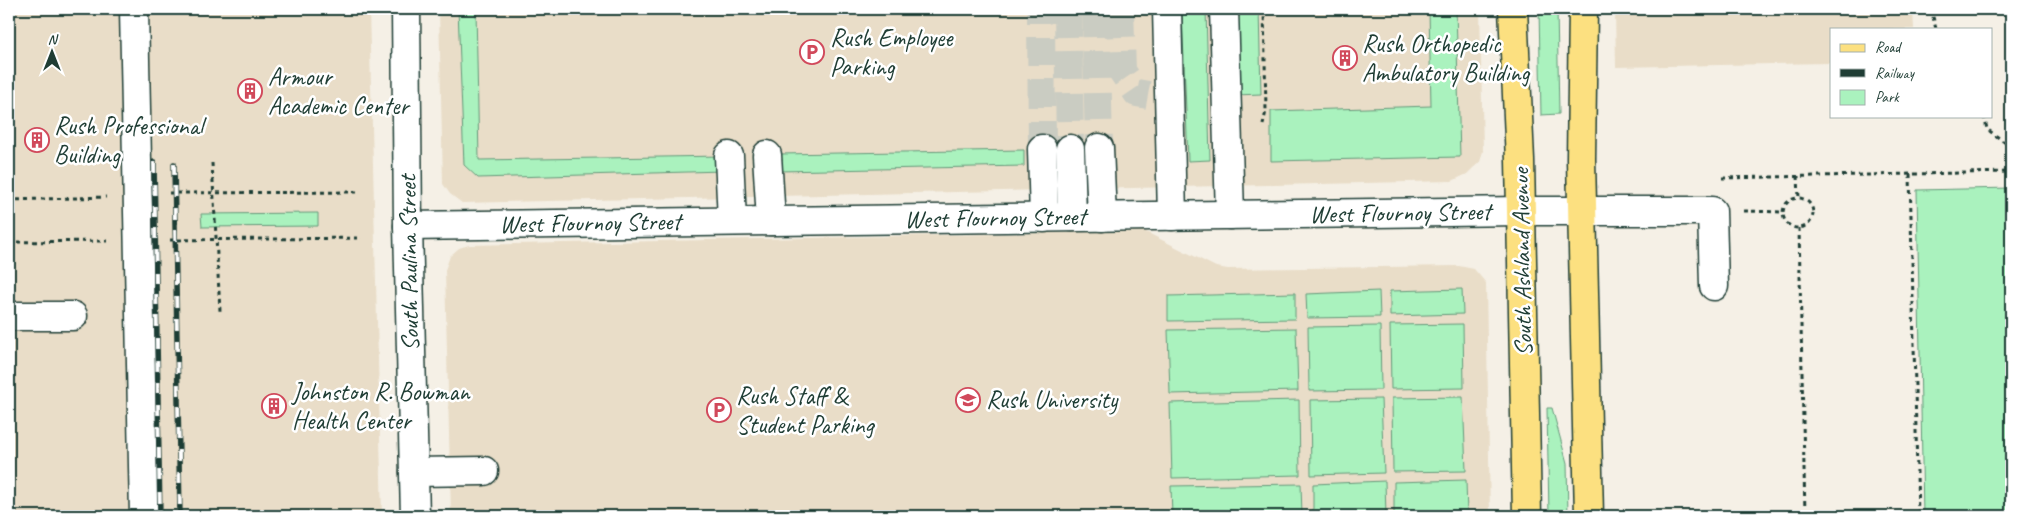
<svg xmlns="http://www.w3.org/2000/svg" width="2020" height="525" font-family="Caveat,sans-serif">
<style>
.built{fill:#e9ddc8}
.green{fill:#aaf2be;stroke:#649879}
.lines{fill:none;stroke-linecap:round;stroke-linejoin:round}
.minor-tunnel{stroke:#caccc2;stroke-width:28;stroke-dasharray:28 14;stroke-linecap:butt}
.minor-casing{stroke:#1f3d34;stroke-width:31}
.major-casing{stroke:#1f3d34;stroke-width:31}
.path{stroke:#1f3d34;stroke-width:3;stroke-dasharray:4 4;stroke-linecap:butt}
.minor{stroke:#fff;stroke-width:28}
.major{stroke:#fce080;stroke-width:28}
.rail-casing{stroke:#1f3d34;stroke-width:5.5}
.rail{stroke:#fff;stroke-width:4;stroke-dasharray:11;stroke-linecap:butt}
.path-bridge{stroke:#1f3d34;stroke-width:3;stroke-dasharray:4 4;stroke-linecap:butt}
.labels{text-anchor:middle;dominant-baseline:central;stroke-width:5;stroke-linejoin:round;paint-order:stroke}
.poi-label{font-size:25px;fill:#1f3d34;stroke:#fff;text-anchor:start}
.street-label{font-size:25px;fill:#1f3d34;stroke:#fff}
</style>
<rect width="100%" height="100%" fill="#f5f0e6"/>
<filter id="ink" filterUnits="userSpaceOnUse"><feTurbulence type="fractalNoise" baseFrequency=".02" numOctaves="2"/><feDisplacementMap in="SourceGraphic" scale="10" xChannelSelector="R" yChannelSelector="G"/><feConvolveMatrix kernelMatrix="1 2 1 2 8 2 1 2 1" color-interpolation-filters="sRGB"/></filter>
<g filter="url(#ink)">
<!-- built -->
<g class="built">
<polygon points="9,9 369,9 382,516 9,516"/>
<polygon points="439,9 1480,9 1483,151 1480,162 1473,168 1467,174 1452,181 462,203 450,194 443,184"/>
<polygon points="1615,9 1913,9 1914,29 1831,29 1831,63 1616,67"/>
<polygon points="1144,231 1216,267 1228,269 1459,266 1474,269 1486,283 1490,516 451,516 445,270 450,256 459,248 469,245"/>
</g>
<!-- green -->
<g class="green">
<polygon points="458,9 476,9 479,160 723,156 723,171 478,178 464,165"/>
<polygon points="1182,9 1206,9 1210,160 1188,161"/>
<polygon points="1237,9 1259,9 1261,94 1236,95"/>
<polygon points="1429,9 1456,9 1460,157 1271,161 1271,111 1431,106"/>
<polygon points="1539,9 1557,9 1559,114 1541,115"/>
<polygon points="1024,150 1024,166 779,171 779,154"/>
<polygon points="2011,188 2011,516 1923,516 1917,190"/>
<polygon points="318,213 318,226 202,227 201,214"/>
<polygon points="1462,289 1463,314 1390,316 1390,291"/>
<polygon points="1379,291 1380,317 1307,318 1306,294"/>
<polygon points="1295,293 1295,319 1168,321 1168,296"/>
<polygon points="1463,324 1464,388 1391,389 1390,325"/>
<polygon points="1380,326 1381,390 1309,391 1308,327"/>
<polygon points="1296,328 1298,391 1170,394 1168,330"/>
<polygon points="1463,397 1466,471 1393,472 1392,398"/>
<polygon points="1381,399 1384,473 1311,475 1310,400"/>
<polygon points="1299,400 1300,475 1172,478 1170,403"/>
<polygon points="1547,408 1552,408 1567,463 1568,516 1549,516"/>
<polygon points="1466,480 1467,516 1394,516 1394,482"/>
<polygon points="1385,481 1386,516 1313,516 1313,484"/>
<polygon points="1301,484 1302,516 1172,516 1171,486"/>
</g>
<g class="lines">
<!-- minor-tunnel -->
<g class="minor-tunnel">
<polyline points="1068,9 1070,149"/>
<polyline points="1096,9 1099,148"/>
<polyline points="1120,9 1122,71 1137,93 1148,95"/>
<polyline points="1042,149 1041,13 1046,9"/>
</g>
<defs>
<g id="minor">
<polyline points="134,9 144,516"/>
<polyline points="406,9 408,226 415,516"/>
<polyline points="1167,9 1172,216"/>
<polyline points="1224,9 1230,215"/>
<polyline points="1099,148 1102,217"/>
<polyline points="1042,149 1044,218"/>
<polyline points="1070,149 1072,217"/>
<polyline points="767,155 771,221"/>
<polyline points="729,156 732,221"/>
<polyline points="408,226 1521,211 1712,211 1714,286"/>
<polyline points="9,316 73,316"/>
<polyline points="414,472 484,471"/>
</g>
<g id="major">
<polyline points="1513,9 1520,160 1527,516"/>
<polyline points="1583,9 1581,159 1589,516"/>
</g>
</defs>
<!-- minor casing -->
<use href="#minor" class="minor-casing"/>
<!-- major casing -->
<use href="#major" class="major-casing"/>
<!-- path -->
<g class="path">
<polyline points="1931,9 1936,29"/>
<polyline points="1984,116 1987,129 2011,147"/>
<polyline points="1263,125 1266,111 1264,9"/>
<polyline points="1910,174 1918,516"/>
<polyline points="1798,176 1799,199"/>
<polyline points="1722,178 2011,172"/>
<polyline points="169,193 361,192"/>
<circle cx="1798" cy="213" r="15"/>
<polyline points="9,200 106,197"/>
<polyline points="1744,211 1784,212"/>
<polyline points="1799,228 1805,516"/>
<polyline points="170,240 362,238"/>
<polyline points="9,242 107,241"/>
</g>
<!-- minor -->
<use href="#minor" class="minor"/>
<!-- major -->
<use href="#major" class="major"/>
<defs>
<g id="rail">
<polyline points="154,162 160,516"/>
<polyline points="174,164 180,516"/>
</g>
</defs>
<!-- rail casing -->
<use href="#rail" class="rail-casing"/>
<!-- rail -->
<use href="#rail" class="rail"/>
<!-- path-bridge -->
<polyline class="path-bridge" points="212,163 220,311"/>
</g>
</g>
<!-- icons -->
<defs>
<symbol id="parking-ring" viewBox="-11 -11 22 22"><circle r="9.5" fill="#fff" stroke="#d1495b" stroke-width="1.5"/><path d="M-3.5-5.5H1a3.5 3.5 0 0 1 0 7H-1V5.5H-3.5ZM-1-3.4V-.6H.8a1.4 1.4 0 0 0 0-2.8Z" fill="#d1495b"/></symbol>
<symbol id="building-ring" viewBox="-11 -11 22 22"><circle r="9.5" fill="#fff" stroke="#d1495b" stroke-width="1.5"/><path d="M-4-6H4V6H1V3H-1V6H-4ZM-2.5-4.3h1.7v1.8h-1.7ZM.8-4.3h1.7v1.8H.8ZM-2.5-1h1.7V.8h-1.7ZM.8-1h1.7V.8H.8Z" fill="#d1495b"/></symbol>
<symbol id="university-ring" viewBox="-11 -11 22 22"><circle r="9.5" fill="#fff" stroke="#d1495b" stroke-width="1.5"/><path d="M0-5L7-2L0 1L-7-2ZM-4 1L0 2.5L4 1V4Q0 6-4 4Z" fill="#d1495b"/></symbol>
</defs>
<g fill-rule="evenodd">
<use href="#parking-ring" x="798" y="38" width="28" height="28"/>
<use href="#building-ring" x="1331" y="44" width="28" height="28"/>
<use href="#building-ring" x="236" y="77" width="28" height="28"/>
<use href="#building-ring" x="23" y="126" width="28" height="28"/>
<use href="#university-ring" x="954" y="386" width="28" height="28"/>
<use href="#building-ring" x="260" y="392" width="28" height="28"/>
<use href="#parking-ring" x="705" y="396" width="28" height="28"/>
</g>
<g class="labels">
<!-- poi labels -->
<g class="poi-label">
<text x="830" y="38">Rush Employee<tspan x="830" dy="29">Parking</tspan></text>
<text x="1362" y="44">Rush Orthopedic<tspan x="1362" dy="29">Ambulatory Building</tspan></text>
<text x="268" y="77">Armour<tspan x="268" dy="29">Academic Center</tspan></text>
<text x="54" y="126">Rush Professional<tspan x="54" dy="29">Building</tspan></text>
<text x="292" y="392">Johnston R. Bowman<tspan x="292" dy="29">Health Center</tspan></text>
<text x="736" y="396">Rush Staff &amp;<tspan x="736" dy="29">Student Parking</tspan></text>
<text x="986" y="400">Rush University</text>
</g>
<!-- street labels -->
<g class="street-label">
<text transform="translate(1400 213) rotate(-1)">West Flournoy Street</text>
<text transform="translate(995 218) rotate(-1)">West Flournoy Street</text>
<text transform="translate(590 223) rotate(-1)">West Flournoy Street</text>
<text transform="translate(1522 262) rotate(-91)">South Ashland Avenue</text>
<text transform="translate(409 263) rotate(-91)">South Paulina Street</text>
</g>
</g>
<!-- margin -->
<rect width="2020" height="525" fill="none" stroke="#fff" stroke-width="30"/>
<rect x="15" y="15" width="1990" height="495" fill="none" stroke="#1f3d34" stroke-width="2" filter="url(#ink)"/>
<!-- legend -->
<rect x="1830" y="28" width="162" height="90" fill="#ffffff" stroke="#a5b1ae"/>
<rect x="1840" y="44" width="25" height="8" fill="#fce080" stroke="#a5b1ae"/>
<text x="1875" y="52" font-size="15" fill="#1f3d34">Road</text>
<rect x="1840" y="69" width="25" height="8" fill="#1f3d34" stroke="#a5b1ae"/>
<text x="1875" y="78" font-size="15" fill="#1f3d34">Railway</text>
<rect x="1840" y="90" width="25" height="15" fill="#aaf2be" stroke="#a5b1ae"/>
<text x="1875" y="102" font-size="15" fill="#1f3d34">Park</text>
<!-- north arrow -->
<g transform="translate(52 52)" stroke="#ffffff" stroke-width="4" paint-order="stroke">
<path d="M0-4L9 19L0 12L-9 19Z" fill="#1f3d34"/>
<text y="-8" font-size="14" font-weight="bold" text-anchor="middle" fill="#1f3d34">N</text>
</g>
</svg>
